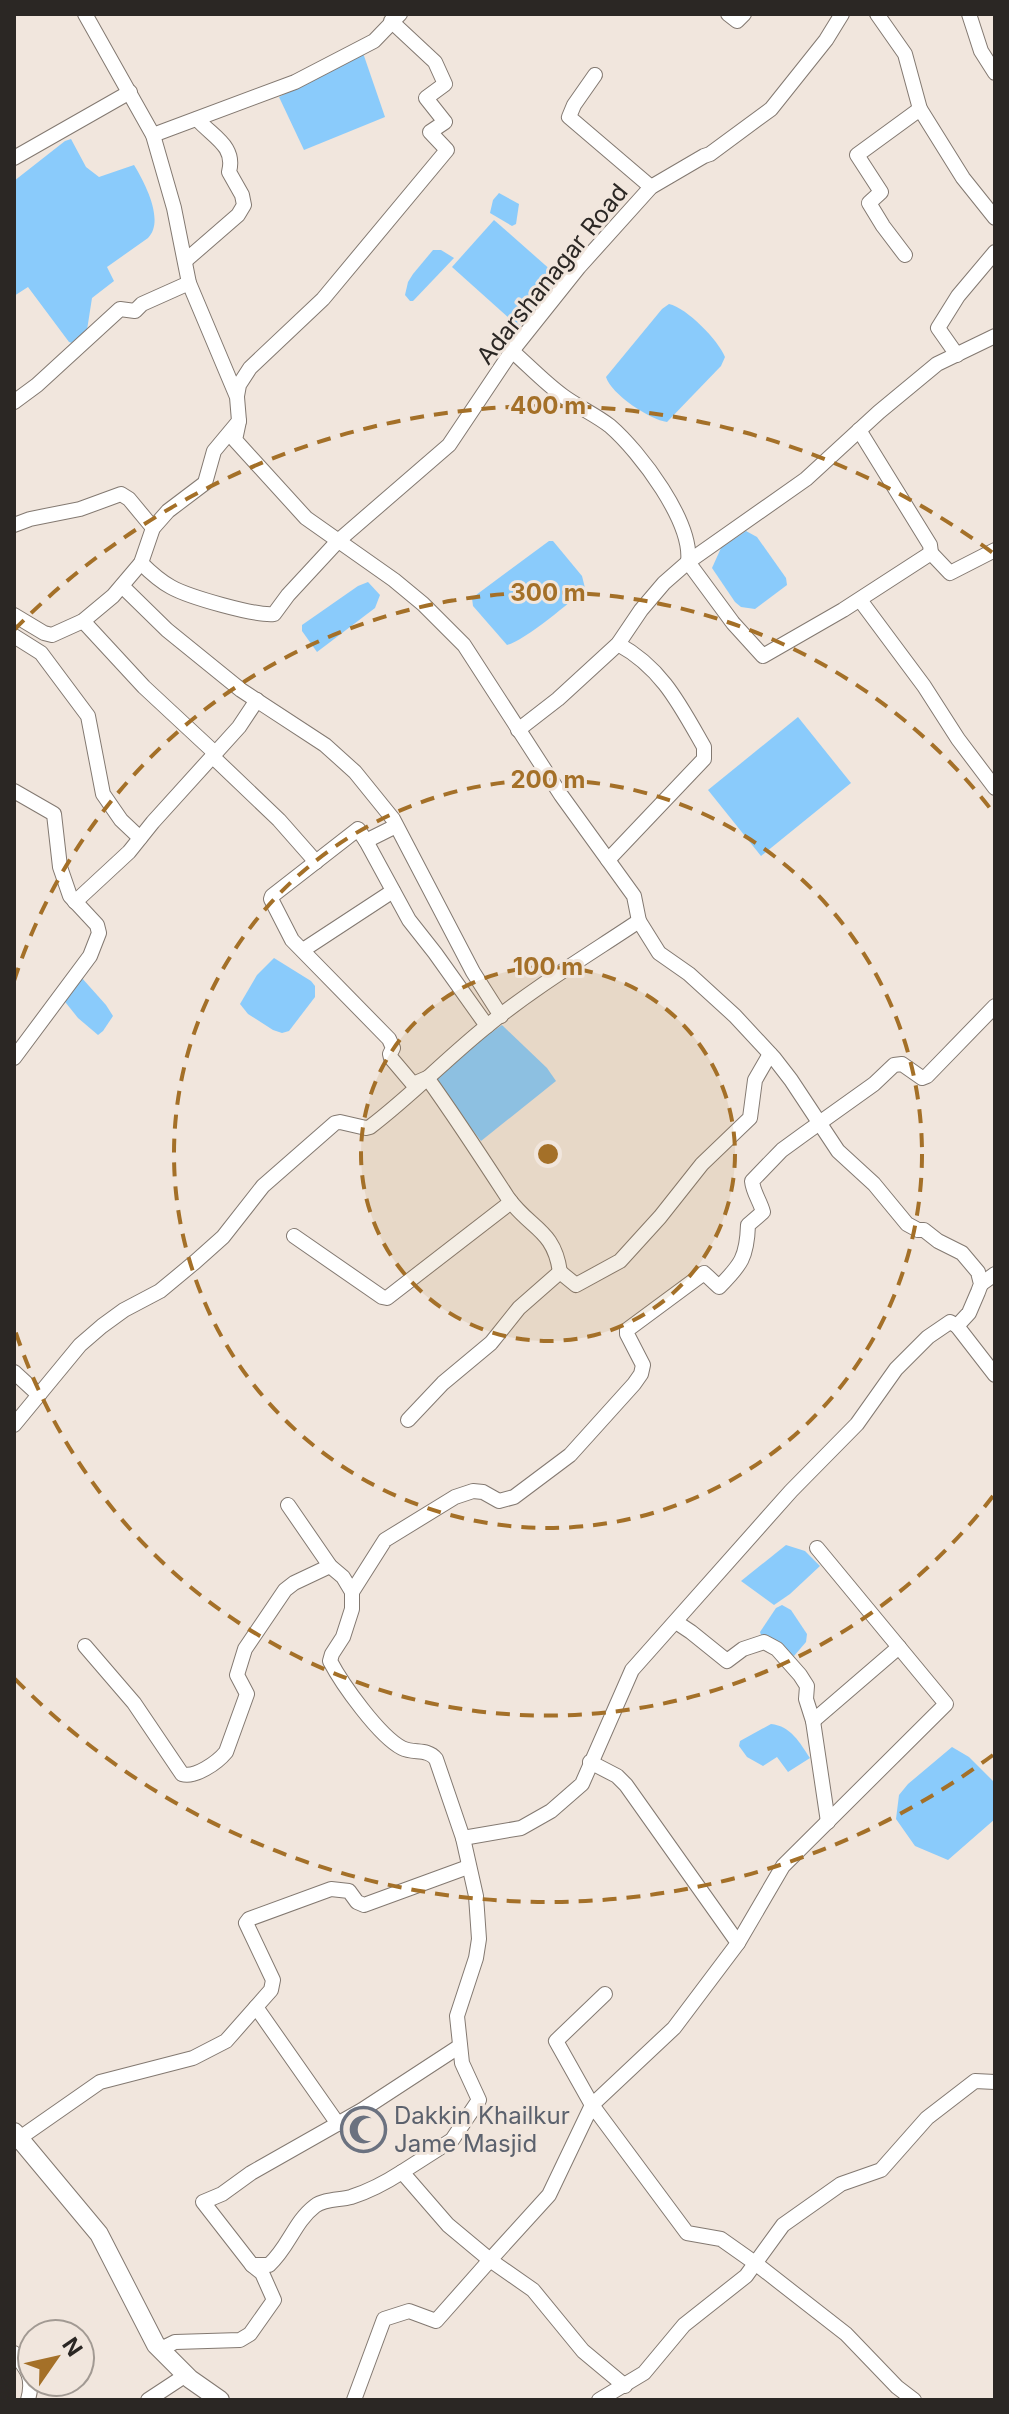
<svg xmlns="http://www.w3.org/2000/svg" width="1009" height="2414" font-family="Inter,sans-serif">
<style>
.water{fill:#8acbfb}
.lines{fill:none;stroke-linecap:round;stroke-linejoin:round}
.minor-casing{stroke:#837971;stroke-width:16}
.tertiary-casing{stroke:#837971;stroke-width:20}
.minor{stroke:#fff;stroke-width:14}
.tertiary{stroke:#fff;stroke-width:18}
.ring{fill:none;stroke:#a47028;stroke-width:4;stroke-dasharray:14 10}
.labels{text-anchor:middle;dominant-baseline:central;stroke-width:6;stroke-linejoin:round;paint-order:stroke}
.street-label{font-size:24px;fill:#2b2724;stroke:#f1e6dd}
.worship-label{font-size:24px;fill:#5b616d;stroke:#f1e6dd;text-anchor:start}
.centre{fill:#a47028;stroke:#f1e6dd;stroke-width:4}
.ring-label{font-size:24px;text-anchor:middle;font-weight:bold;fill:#a47028;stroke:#f1e6dd;stroke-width:6;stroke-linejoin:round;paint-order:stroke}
</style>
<rect width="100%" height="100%" fill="#f1e6dd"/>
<!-- water -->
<g class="water">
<polygon points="363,53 385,117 304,150 279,97"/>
<path d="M71,139L86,167L99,177L134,165C145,183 165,221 148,238L107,267L114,281L92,298L87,330L72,343L69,342L28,287L14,296V181L65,141Z"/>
<polygon points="499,193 519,204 516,224 512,226 490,213 493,200"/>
<polygon points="494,220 561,279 519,327 452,267"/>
<polygon points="433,250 441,250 454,258 413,301 410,301 405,295 408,282 413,274"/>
<path d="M669,304C687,308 718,340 725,357L721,366L667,422C650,420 611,394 606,377L662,309Z"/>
<polygon points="746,531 757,537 786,578 787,585 755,609 741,607 735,602 712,568 721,548"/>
<path d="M549,541H553L582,576L585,588C573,601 522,642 507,645L473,606L472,598Z"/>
<polygon points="368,582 380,595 375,608 317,652 302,631 302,625 358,586"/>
<polygon points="798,717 851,783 761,856 708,790"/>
<polygon points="274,958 311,981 315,986 315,997 289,1031 282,1033 273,1030 248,1014 240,1004 257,975"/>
<polygon points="81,977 106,1005 113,1016 103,1031 98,1035 78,1018 62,998"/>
<polygon points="502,1025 547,1068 556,1081 481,1141 437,1084 436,1079 486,1036"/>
<polygon points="786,1545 805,1551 820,1566 790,1594 774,1605 741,1581"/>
<polygon points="782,1605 791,1610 807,1634 806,1642 794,1656 763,1641 760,1632 776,1608"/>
<path d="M771,1724C791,1726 800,1743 810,1758L788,1772L777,1757L763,1766L747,1757L739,1746L740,1741Z"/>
<polygon points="952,1747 969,1757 995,1783 995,1804 993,1806 995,1819 948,1860 915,1846 896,1819 899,1795 908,1784"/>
</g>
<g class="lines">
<defs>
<g id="minor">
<polyline points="728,14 737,21 744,14"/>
<polyline points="877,14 905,54 920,109 963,178 995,218"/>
<polyline points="969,14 981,51 995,73"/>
<polyline points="595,75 574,105 569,117 651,187"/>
<polyline points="153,135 295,82 374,41 400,14"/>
<polyline points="14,158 130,92"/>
<polyline points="905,255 883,226 869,203 881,192 857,155 920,109"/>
<path d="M185,261L238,215L244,205L242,195L229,172C236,146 213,137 197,119"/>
<path d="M512,351C529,366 545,383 563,396C578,407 596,415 610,426C640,452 693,522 688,562L733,623L763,656L843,610L931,553L950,573L995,550"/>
<polyline points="957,355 938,328 958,296 995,252"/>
<polyline points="237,396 239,385 250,368 323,299 447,150 430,132 445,122 426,98 445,84 435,62 391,21"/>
<polyline points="14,402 37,385 120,309 135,311 142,304 189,283"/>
<polyline points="239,421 235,440 306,518 394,580 423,604 464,645 561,795 634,896 639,921 659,953 689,974 735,1016 774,1058 791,1080 838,1151 874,1184 907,1224 918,1230 924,1230 938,1241 962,1253 978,1272 981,1284 978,1292 969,1313 957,1326"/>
<polyline points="859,430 930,545 931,553"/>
<polyline points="14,525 30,519 80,509 121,494 129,499 153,528"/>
<path d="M141,563C150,572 160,581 171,587C189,597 255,616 274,614L288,595L338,541L449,445L512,351L579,267L651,187L704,156L710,154L771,109L826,40L842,14"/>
<polyline points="122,586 167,630 241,690 325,745 355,772 393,819 473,972 501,1016"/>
<polyline points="860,600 924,686 958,739 995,788"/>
<polyline points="14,615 44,633 52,635 83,621 113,596 141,563 153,528 168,511 205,483 214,451 239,421 237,397 189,283 174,208 153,135 85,14"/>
<polyline points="83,621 144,687 215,753"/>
<polyline points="14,636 41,653 88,716 103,794 121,820 140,838"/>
<polyline points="518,730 558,699 618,644 641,610 664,583 688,562 806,479 879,412 937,364 995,336"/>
<polyline points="212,756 279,820 316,862"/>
<polyline points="14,791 54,814 60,867 70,896 97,925 99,933 90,956 14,1058"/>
<polyline points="396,826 366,841 358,829 272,896 271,899 292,940 389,1039 393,1048 390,1054 391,1058 413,1084 427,1078"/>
<polyline points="366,841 409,920 435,953 487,1026"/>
<path d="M608,860L704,759V747C680,705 662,668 618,644"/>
<polyline points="75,902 129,852 153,822 239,727 257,700"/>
<polyline points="303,950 393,891"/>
<path d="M428,1079C456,1118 482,1158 508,1198C530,1229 554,1229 560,1272"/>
<polyline points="294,1236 382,1297 387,1298 511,1202"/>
<polyline points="981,1284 995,1274"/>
<polyline points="14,1372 39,1395"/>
<polyline points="408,1420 443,1383 491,1343 519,1308 560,1272 576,1285 620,1261 660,1217 702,1164 750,1118 755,1080 770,1054"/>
<path d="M14,1425L80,1345L102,1326L124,1310L160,1291L195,1262L223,1237L263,1186L335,1123L340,1122L366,1128L370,1127C411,1096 447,1058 487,1026C535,987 588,955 639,921"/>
<path d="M288,1505L330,1566L343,1577L352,1592V1609L343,1637L332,1654L330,1661C342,1684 379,1736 402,1748C414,1754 427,1748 436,1759L463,1838L521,1828L551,1811L582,1784L632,1670L791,1491L857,1424L896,1369L928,1337L950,1322L957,1326L995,1375"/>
<path d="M352,1592L385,1540L455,1497L473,1491L483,1492L499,1501L514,1497L570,1455L634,1384L641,1374L643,1365L627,1334V1330L704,1273L719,1287C741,1265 747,1257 748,1225L763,1212C760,1201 753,1192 752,1181L782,1150L804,1134L874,1084L894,1065L902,1064L922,1078L927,1076L995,1006"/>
<polyline points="676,1622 691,1632 727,1661 743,1649 764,1642 777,1649 800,1675 807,1686 806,1699 813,1721 899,1647"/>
<path d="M85,1646L134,1703L182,1774C195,1778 217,1763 226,1752L247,1694L237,1675L245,1649L285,1590L294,1583L330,1566"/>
<polyline points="813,1721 828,1822"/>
<polyline points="590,1762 617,1776 626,1785 738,1943 674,2028 592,2105 556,2041 605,1994"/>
<polyline points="738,1943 783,1866 946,1704 817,1548"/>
<polyline points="256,2007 338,2124"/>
<polyline points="14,2142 100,2082 193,2058 226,2041 271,1990 273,1980 246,1923 249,1919 331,1889 349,1891 357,1902 364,1905 468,1867"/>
<path d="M252,2265H269C289,2247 294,2222 315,2206C324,2199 340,2200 351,2197C370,2191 385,2183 402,2172"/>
<polyline points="156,2345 165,2347 175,2342 240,2340 250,2334 274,2300 262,2273 252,2265 203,2202 222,2194 251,2173 362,2110 460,2046"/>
<path d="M14,2353C28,2370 34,2378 28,2400"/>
<polyline points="625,2386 583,2351 533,2290 490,2260 549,2195 592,2105 687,2233 721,2239 755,2263 846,2334 897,2387 914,2400"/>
<polyline points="148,2400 186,2375"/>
<polyline points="354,2400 384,2319 409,2311 436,2321 490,2260 448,2225 402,2172 452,2140 479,2100 462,2063 457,2016 476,1958 479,1939 476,1896 463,1838"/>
<polyline points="599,2400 644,2373 684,2325 746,2276 783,2225 841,2184 881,2170 927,2118 975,2081 995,2082"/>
</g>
<polyline id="tertiary" points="14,2132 99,2234 156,2345 190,2379 220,2400"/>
</defs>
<!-- minor casing -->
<use href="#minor" class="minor-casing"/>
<!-- tertiary casing -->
<use href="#tertiary" class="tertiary-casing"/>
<!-- minor -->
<use href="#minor" class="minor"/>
<!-- tertiary -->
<use href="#tertiary" class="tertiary"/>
</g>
<!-- distance rings -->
<circle cx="548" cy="1154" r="187" fill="#a47028" fill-opacity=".12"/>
<g class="ring">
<circle cx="548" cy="1154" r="187"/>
<circle cx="548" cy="1154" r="374"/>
<path d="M993 1496A561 561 0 0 1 14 1327M14 981A561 561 0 0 1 993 812"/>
<path d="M993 1755A748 748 0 0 1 14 1678M14 630A748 748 0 0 1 993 553"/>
</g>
<!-- icons -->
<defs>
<symbol id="mosque-ring" viewBox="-11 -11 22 22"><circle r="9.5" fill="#f1e6dd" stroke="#6b7280" stroke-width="1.5"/><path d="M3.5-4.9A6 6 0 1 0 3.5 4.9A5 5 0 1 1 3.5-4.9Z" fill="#6b7280"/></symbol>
</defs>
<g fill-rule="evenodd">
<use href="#mosque-ring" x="338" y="2104" width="51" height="51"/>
</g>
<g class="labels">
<!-- street labels -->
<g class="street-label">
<text transform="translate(552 274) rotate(-51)">Adarshanagar Road</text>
</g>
<!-- worship labels -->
<g class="worship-label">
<text x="394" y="2115">Dakkin Khailkur<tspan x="394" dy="28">Jame Masjid</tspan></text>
</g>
</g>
<circle cx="548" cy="1154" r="12" class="centre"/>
<g class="ring-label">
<text x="548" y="414">400 m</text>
<text x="548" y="601">300 m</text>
<text x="548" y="788">200 m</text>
<text x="548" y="975">100 m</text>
</g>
<!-- border -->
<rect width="1009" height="2414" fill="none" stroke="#2b2724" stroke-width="32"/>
<!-- north arrow -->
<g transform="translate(56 2358) rotate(56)"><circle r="38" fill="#f1e6dd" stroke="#a29a93" stroke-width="2"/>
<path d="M0-6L14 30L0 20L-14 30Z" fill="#a47028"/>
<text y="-12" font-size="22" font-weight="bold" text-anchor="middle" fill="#2b2724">N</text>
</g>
</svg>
